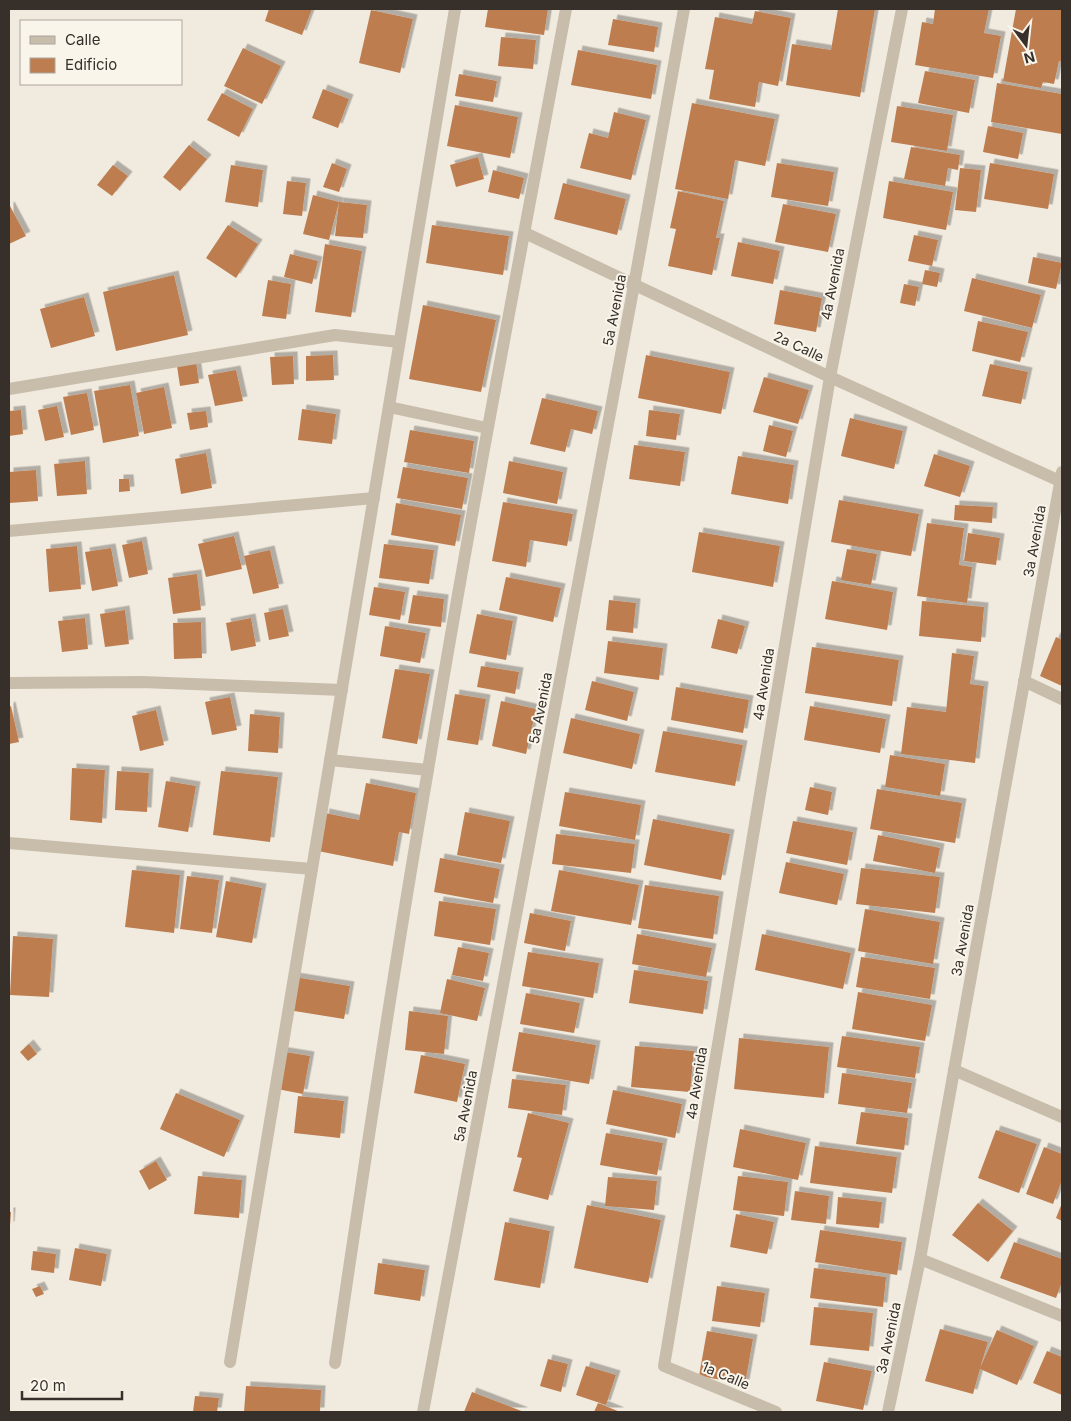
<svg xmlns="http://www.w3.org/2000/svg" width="1071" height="1421" font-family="Inter,sans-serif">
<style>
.building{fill:#bd7d50;filter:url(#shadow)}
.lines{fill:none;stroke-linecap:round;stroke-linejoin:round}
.service{stroke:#c8bdab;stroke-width:12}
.minor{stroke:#c8bdab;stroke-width:12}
.labels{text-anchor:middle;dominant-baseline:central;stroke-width:4;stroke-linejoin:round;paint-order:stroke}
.street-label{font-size:14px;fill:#37302a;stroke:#f9f5eb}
</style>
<defs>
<filter id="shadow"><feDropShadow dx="4.5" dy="-4.5" stdDeviation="0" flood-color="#0004"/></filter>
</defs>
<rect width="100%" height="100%" fill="#f1ebdf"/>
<!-- building -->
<g class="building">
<polygon points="269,9 312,9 302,35 265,21"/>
<polygon points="488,9 548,9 544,35 485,27"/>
<polygon points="838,9 875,9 860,97 786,85 792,44 831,50"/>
<polygon points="935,9 989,9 984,33 1001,36 993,78 915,65 922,22 933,24"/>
<polygon points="1016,9 1062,9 1062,62 1059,61 1054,84 1043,82 1041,88 1003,81"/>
<polygon points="371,10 413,19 400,73 359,63"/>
<polygon points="755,11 791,18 778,86 759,82 755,107 709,99 714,70 705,69 715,17 752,24"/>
<polygon points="613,19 658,27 654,52 608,45"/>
<polygon points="501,37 536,40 533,69 498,66"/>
<polygon points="243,48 281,66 262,104 224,86"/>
<polygon points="578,50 657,65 651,99 571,85"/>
<polygon points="925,71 975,80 969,113 918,103"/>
<polygon points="459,74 497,81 493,102 455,96"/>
<polygon points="997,83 1062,94 1062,134 991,122"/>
<polygon points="323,89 349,99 338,128 312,118"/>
<polygon points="222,93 253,109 239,137 207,120"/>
<polygon points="692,103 775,119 765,166 735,160 728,199 675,189"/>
<polygon points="455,105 518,117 510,158 447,146"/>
<polygon points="897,106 953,115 947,151 891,142"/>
<polygon points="614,112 646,120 631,180 580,168 589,133 608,138"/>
<polygon points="988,126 1023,133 1018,159 983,152"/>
<polygon points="189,145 207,159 180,191 163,177"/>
<polygon points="911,147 960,155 958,170 948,168 945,186 904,179"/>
<polygon points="478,157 484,179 456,187 450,165"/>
<polygon points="332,163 347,169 339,192 323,187"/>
<polygon points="777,163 834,172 828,206 771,197"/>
<polygon points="990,163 1054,174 1048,209 984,199"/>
<polygon points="113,165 128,176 112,196 97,185"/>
<polygon points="231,165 263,170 258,207 225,202"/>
<polygon points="960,168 981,170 976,212 955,210"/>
<polygon points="493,170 524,178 519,199 488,192"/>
<polygon points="287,181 306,183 302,216 283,214"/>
<polygon points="889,181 953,192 946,230 883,218"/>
<polygon points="563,183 626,199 617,235 554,219"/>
<polygon points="678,191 724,201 716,238 720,238 712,275 668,266 676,229 670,228"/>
<polygon points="313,195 339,202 367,205 363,238 335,236 339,202 329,240 303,234"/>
<polygon points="783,204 836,214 828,252 775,242"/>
<polygon points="10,206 26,236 9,244 9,207"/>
<polygon points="228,225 258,244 236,278 206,258"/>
<polygon points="432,225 509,236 503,275 426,263"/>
<polygon points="914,235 938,240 932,266 908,261"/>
<polygon points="738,242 780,251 773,284 731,276"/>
<polygon points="325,244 362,251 351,317 315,312"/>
<polygon points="290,254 318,261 312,284 284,277"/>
<polygon points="1033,257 1062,263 1056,289 1028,283"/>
<polygon points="925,270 940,273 937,287 922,284"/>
<polygon points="174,275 188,335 116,351 103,292"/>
<polygon points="972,278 1041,295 1032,328 964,311"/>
<polygon points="268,280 291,284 286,319 262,316"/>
<polygon points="904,284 919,287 915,306 900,303"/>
<polygon points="780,290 822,298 816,332 774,324"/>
<polygon points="84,297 95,336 51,348 40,309"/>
<polygon points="423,305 496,320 481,392 409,379"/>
<polygon points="978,321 1028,332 1020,362 972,351"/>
<polygon points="333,355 334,380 306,381 306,356"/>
<polygon points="646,355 730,372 721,414 638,398"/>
<polygon points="293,356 294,384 272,385 270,357"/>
<polygon points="196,362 199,383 180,386 177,366"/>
<polygon points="990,364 1028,372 1021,404 982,396"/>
<polygon points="236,370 243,401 215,406 208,375"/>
<polygon points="764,377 809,390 798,424 753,412"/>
<polygon points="130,385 139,436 103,443 94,391"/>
<polygon points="164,387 172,428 144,434 136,393"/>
<polygon points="87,393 94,430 71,435 63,397"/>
<polygon points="542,398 598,411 592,434 571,429 565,452 530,444"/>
<polygon points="57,406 64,437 45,441 38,410"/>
<polygon points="302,409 336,414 332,444 298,440"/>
<polygon points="21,410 23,434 9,436 9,411"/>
<polygon points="649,410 680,414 676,440 646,436"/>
<polygon points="206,411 208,427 190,430 187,413"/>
<polygon points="850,418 903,431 894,469 841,456"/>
<polygon points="769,425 793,431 786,457 763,451"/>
<polygon points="410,430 474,441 469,473 404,462"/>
<polygon points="634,445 685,452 680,486 629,479"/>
<polygon points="206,453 212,488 181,494 175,459"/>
<polygon points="934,454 970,466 960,497 924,486"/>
<polygon points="738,456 794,465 788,504 731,494"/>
<polygon points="85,461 87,494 57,496 54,464"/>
<polygon points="509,461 563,472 557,504 503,493"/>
<polygon points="403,467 468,478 462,509 397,498"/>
<polygon points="36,470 38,501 9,503 9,472"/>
<polygon points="119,479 129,479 130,491 119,492"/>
<polygon points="839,500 919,514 911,556 831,542"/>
<polygon points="503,502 573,514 567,546 530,540 526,567 492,561"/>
<polygon points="396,503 461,515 455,546 391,535"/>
<polygon points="955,505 993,507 992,523 954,520"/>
<polygon points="927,523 964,528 959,565 972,567 967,603 917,596"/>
<polygon points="699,532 780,546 773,587 692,572"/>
<polygon points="968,533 1000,538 996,565 964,561"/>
<polygon points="234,536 242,569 206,577 198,544"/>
<polygon points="142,541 148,574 129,578 122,545"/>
<polygon points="384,544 434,550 429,584 379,578"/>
<polygon points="77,546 81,589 49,592 46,549"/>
<polygon points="111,548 118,586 92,591 85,552"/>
<polygon points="847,549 877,554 871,585 841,580"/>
<polygon points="270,550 279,588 253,594 244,556"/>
<polygon points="197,574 201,610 173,614 168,578"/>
<polygon points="506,577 561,588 553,622 499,610"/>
<polygon points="832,581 893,592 887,630 825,619"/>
<polygon points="374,587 405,592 400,620 369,615"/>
<polygon points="413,595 444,599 441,627 408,623"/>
<polygon points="609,600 636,603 633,633 606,630"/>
<polygon points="922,601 984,607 981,642 919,636"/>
<polygon points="283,609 289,636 269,640 264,613"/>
<polygon points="125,610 129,644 105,647 100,614"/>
<polygon points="477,614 513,621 506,660 469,653"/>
<polygon points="85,618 88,649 62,652 58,621"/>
<polygon points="251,618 256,646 231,651 226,623"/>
<polygon points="718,619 745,626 737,654 711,648"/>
<polygon points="201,622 202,658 174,659 173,623"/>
<polygon points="385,626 426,633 420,663 380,656"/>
<polygon points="1056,637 1062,640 1062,686 1040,676"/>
<polygon points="608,641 663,648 659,680 604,673"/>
<polygon points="812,647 899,660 892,706 805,693"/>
<polygon points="952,653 974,656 970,684 984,686 975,763 901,754 907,707 946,712"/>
<polygon points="481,666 519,672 515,694 477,687"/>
<polygon points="395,669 430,674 417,744 382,738"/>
<polygon points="592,681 634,692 627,721 585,710"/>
<polygon points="676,687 749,700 743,733 671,720"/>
<polygon points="455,694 486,699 478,745 447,740"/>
<polygon points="230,697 237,730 212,735 205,702"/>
<polygon points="501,701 536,709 526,754 492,746"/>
<polygon points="11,706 19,742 9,744 9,707"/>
<polygon points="810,706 886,719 880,753 804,740"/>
<polygon points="156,710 164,745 140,751 132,716"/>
<polygon points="250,714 280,717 278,753 248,751"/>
<polygon points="571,718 640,734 632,769 563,753"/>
<polygon points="663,731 743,745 735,786 655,772"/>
<polygon points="890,755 945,764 940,796 885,787"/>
<polygon points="72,768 105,770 102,823 70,820"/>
<polygon points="117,771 149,773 147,812 115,810"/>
<polygon points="221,771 278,777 270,842 213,835"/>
<polygon points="166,781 196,786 188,832 158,827"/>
<polygon points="366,783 416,793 409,834 399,832 393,866 318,851 325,813 359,820"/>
<polygon points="810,787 832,792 828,815 805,810"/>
<polygon points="877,789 962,803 955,843 870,829"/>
<polygon points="565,792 641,805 635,840 559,826"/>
<polygon points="465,812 510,821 501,863 457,855"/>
<polygon points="653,819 730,834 721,880 644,865"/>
<polygon points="793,821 853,832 847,865 786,853"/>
<polygon points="556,834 635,844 631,873 552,864"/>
<polygon points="878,835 940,848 935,873 873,861"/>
<polygon points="440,858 500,869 493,903 434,892"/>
<polygon points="786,862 844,874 837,905 779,893"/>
<polygon points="861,868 940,877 935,913 856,904"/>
<polygon points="132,870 180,875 174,933 125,927"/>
<polygon points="559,870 639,885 631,925 551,911"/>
<polygon points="187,876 219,880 212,933 180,929"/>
<polygon points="226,881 262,888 252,943 216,937"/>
<polygon points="645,885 719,896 713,939 638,928"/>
<polygon points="439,901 496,909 490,945 434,936"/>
<polygon points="865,909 940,922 933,964 858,951"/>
<polygon points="530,913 571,921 565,951 524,943"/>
<polygon points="637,934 712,948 706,977 632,964"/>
<polygon points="762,934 851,953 843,989 755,970"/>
<polygon points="13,936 53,939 49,997 10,995"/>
<polygon points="458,947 489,953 483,981 452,975"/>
<polygon points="528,952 599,963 593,998 522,986"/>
<polygon points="861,957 935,968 930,999 856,987"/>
<polygon points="634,970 708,981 703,1014 629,1003"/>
<polygon points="294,977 350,986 344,1019 288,1010"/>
<polygon points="447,979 485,988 477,1021 440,1013"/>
<polygon points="858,992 932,1005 925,1041 852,1029"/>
<polygon points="526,993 580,1003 574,1033 520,1024"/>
<polygon points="409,1011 448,1016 444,1054 405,1050"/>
<polygon points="519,1032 596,1045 589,1084 512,1071"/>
<polygon points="842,1036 920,1047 915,1078 837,1067"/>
<polygon points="739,1038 829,1047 824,1098 734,1089"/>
<polygon points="29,1044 37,1054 28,1061 20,1052"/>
<polygon points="635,1046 694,1051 690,1092 631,1087"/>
<polygon points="279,1051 310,1056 303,1094 272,1088"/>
<polygon points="421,1055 465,1064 457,1102 414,1093"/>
<polygon points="842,1073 912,1083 907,1113 838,1104"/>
<polygon points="512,1079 566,1085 562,1115 508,1108"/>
<polygon points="613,1090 682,1104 675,1138 606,1124"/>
<polygon points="176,1093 240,1120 224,1157 160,1129"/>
<polygon points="298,1096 344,1101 340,1138 294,1133"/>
<polygon points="861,1112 908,1118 904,1150 856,1144"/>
<polygon points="528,1113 569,1123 548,1200 513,1191 522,1158 517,1157"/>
<polygon points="740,1129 806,1143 798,1180 733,1167"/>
<polygon points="996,1130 1037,1144 1019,1193 978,1178"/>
<polygon points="606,1133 663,1143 657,1175 600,1165"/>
<polygon points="815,1146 897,1157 892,1193 810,1183"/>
<polygon points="1044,1147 1062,1154 1062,1180 1053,1204 1026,1194"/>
<polygon points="156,1161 167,1180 149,1190 139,1171"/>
<polygon points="198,1176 242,1180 239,1218 194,1214"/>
<polygon points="738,1176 788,1182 784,1216 733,1210"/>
<polygon points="608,1177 657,1181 654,1210 605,1206"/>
<polygon points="795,1191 829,1196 826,1224 791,1220"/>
<polygon points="838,1197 882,1202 879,1228 836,1224"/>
<polygon points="978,1203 1013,1231 988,1262 952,1235"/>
<polygon points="1062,1203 1062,1221 1056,1218"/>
<polygon points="587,1205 661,1220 648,1283 574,1268"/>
<polygon points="9,1212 11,1212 10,1226 9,1226"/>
<polygon points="736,1214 774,1222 767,1254 730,1247"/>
<polygon points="505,1222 550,1231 540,1288 494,1280"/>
<polygon points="820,1230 902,1242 897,1275 815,1262"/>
<polygon points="1014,1242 1062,1259 1062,1282 1056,1298 1000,1278"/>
<polygon points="75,1248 107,1254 101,1286 69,1280"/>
<polygon points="33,1251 56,1254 54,1273 31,1270"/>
<polygon points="378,1263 425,1270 420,1301 374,1294"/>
<polygon points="814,1268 886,1277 883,1307 810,1298"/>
<polygon points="40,1286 44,1294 36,1297 32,1289"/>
<polygon points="717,1286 765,1293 760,1327 712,1321"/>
<polygon points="814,1307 873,1313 869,1351 810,1345"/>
<polygon points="940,1329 988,1342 980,1368 997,1330 1034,1346 1017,1385 980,1369 973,1394 925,1381"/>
<polygon points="707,1331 753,1339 745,1384 699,1376"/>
<polygon points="1047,1351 1062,1357 1062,1395 1033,1383"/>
<polygon points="548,1359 568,1364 561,1392 540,1386"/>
<polygon points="824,1362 872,1371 863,1410 816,1401"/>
<polygon points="586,1366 616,1375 606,1405 576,1395"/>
<polygon points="246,1386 321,1390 320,1412 244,1412"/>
<polygon points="472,1392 524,1412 464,1412"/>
<polygon points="195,1396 219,1398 217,1412 193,1412"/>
<polygon points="598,1403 620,1412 594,1412"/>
</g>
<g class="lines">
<!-- service -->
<g class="service">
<polyline points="9,389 335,335 399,342"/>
<polyline points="1024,681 1062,699"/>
<polyline points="9,683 142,682 342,690"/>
<polyline points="9,843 312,869"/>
<polyline points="954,1070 1062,1117"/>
<polyline points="920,1259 1062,1316"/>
</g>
<!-- minor -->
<g class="minor">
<polyline points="525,233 830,377 1062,482"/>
<polyline points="389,407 487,428"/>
<polyline points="9,531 374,498"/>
<polyline points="330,760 428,770"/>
<polyline points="230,1362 455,9"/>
<path d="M335,1363C364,1165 394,967 428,770C470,515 519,262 566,9"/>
<polyline points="423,1412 634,285 684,9"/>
<polyline points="776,1412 664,1366 830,377 902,9"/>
<polyline points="888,1412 920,1259 1062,472"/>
</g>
</g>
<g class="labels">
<!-- street labels -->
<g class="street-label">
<text transform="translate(832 284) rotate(-79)">4a Avenida</text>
<text transform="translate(614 310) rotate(-79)">5a Avenida</text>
<text transform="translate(799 346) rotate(25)">2a Calle</text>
<text transform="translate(1034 541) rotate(-80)">3a Avenida</text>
<text transform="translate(763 684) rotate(-81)">4a Avenida</text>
<text transform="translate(540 708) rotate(-79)">5a Avenida</text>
<text transform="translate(962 940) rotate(-80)">3a Avenida</text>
<text transform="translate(696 1083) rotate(-81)">4a Avenida</text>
<text transform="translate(465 1106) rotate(-79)">5a Avenida</text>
<text transform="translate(888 1338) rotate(-78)">3a Avenida</text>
<text transform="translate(726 1375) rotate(23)">1a Calle</text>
</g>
</g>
<!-- border -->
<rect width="1071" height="1421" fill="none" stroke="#37302a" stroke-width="20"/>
<!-- legend -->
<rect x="20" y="20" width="162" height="65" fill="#f9f5eb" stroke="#aba69e"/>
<rect x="30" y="36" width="25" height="8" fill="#c8bdab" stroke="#aba69e"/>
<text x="65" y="45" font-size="15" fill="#37302a">Calle</text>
<rect x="30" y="58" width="25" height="15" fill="#bd7d50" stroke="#aba69e"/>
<text x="65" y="70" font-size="15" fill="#37302a">Edificio</text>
<!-- north arrow -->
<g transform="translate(1026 45) rotate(165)" stroke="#f9f5eb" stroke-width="4" paint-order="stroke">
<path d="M0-4L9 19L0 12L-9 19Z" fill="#37302a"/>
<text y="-8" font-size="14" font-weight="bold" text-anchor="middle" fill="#37302a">N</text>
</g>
<!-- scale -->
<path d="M22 1391v8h100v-8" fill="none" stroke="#37302a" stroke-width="2.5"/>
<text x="30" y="1391" font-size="15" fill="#37302a" stroke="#f9f5eb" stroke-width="4" paint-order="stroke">20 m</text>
</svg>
